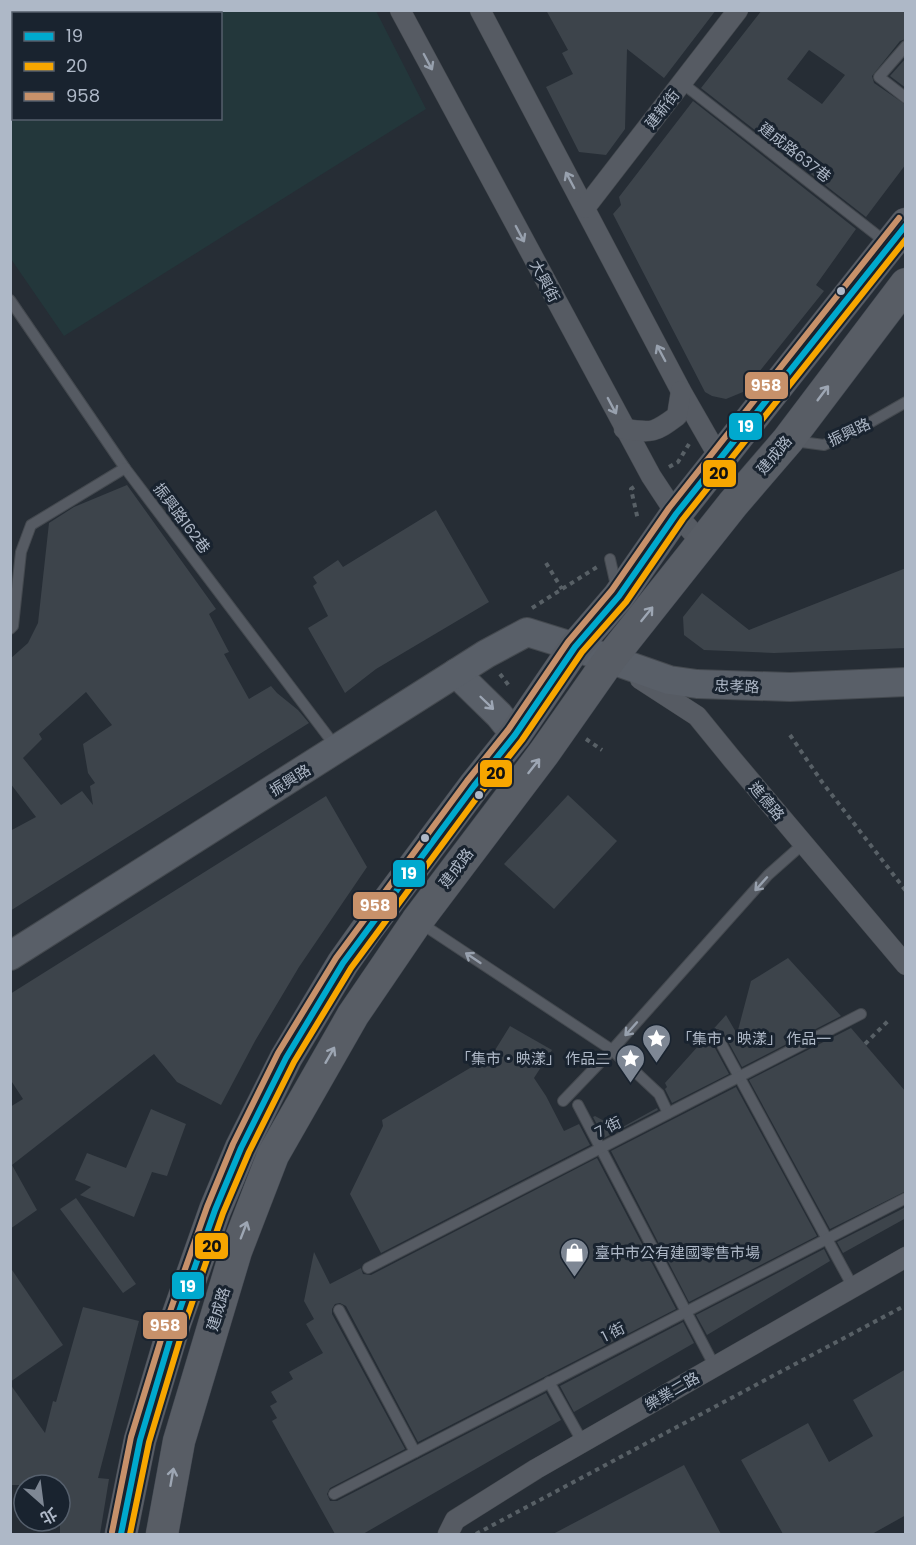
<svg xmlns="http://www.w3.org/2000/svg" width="916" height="1545" font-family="Poppins,'Noto Sans TC',sans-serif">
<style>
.green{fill:#23373b;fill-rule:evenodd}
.building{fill:#3d444b;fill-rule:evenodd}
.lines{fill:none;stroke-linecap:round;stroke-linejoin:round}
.lane-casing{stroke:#44494f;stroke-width:12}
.street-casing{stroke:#44494f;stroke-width:21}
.secondary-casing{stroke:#44494f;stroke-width:30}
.primary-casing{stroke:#434952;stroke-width:33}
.path{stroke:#586066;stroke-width:4;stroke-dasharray:4.5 4.5;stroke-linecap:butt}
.lane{stroke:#565b63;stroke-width:10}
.street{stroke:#565b63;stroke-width:20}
.secondary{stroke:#595f68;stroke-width:28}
.primary{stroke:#585d65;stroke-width:32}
.bus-1-casing{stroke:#19232f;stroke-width:10}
.bus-2-casing{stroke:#19232f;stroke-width:10}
.bus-3-casing{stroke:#19232f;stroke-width:10}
.bus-1{stroke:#00a9ce;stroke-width:6}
.bus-2{stroke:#f7a600;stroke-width:6}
.bus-3{stroke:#c7916a;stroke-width:6}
.oneway{stroke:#98a1ae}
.oneway2{stroke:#9da6b3}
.oneway3{stroke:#9da6b4}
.bus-dot{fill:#aeb8c7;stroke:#19232f;stroke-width:2}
.labels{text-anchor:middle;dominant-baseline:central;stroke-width:6;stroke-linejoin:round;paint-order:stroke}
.street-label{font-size:15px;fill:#aeb8c7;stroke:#19232f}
.poi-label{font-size:15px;fill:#aeb8c7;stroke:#19232f;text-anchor:start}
.line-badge{stroke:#19232f;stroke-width:2}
.badge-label{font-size:16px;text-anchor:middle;font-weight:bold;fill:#fff}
.pale-badge-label{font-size:16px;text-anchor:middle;font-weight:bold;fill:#111}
</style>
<rect width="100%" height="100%" fill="#262d35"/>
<!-- green -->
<path class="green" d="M10,11H376L426,109L64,336L11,259ZM14,14H220V118H14Z"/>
<!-- building -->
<g class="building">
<polygon points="546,10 716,10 664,78 627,49 625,129 606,155 579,152 546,87 573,74 562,53 568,50"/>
<path d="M762,10H906V39L900,41L872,76L874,83L906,105V164L866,217L701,88ZM809,50L845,75L822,104L787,79Z"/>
<polygon points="906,58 906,88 890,76"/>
<polygon points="693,101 856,229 816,285 824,291 743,392 726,399 712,396 705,392 613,214 621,205 619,197"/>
<path d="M127,485L216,609L209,614L229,652L224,654L249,699L271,686L277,693L298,710L309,723L10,911V831L36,817L10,783V659L28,643L38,623L49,523L74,507ZM86,692L112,725L83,744L88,773L95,783L90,786L93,805L82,791L61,805L23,758L42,739L39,734Z"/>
<polygon points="436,510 489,602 376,669 345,693 308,628 328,616 313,586 317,583 313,577 338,560 343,567"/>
<polygon points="906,568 906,648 774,653 704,650 684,635 683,617 702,593 749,630"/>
<polygon points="568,795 617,841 554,909 504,864"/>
<polygon points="326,796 367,867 299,967 255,1041 221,1105 177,1082 154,1054 12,1165 37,1210 10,1229 10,1107 23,1099 10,1079 10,994"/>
<polygon points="788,958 841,1016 742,1067 723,1032 718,1029 714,1029 710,1033 710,1039 729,1074 672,1103 665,1089 667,1087 665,1083 726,1015 737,1034 751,981"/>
<polygon points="510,1026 552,1050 534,1078 546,1096 564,1131 579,1124 590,1145 381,1253 350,1194 383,1126 382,1120 492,1055"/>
<polygon points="851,1028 906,1092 906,1191 830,1229 749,1080"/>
<polygon points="736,1087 817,1236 689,1302 611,1151"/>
<polygon points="657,1108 658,1110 604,1138 593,1117 595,1116 619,1129"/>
<polygon points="151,1109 186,1124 167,1176 152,1172 134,1217 80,1195 91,1187 75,1180 87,1153 126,1168"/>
<polygon points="597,1158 676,1309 418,1442 346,1306 340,1303 335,1304 332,1309 332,1314 405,1449 330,1488 327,1494 330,1501 337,1501 546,1393 561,1420 363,1534 335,1534 272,1421 277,1418 270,1406 277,1402 271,1392 293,1379 289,1372 323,1353 306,1324 314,1319 304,1301 314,1252 330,1284 361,1268 363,1274 371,1275"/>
<polygon points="76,1198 136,1284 123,1293 60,1209"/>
<polygon points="906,1207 906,1218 843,1253 837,1242"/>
<polygon points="824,1249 830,1261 707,1335 696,1315"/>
<polygon points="10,1267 63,1345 10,1382"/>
<polygon points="83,1307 139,1321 98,1478 109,1479 100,1534 60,1534 60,1485 10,1485 10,1384 45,1433 53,1401 56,1402"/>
<polygon points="683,1322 694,1343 574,1412 560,1386"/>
<polygon points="906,1369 906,1515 872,1534 783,1534 741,1460 808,1423 829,1462 873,1436 853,1400"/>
<polygon points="684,1465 721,1534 553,1534"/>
</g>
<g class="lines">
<defs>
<g id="lane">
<polyline points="906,46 879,77 906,98"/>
<polyline points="682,83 887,243"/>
<polyline points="10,300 125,468 336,747"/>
<polyline points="794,441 824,445 857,430 906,402"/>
<polyline points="610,559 617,590"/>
<polyline points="10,629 13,626 21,552 31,525 125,468"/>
<polyline points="419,922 612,1050 768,875 803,844"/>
<polyline points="717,1036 853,1287"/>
<polyline points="563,1101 612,1050 659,1094 668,1113"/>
<polyline points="578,1105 715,1367"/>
<polyline points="368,1268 861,1014"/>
<polyline points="339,1310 415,1452"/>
<polyline points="549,1382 583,1443"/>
<polyline points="334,1494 906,1198"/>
</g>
<g id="street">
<polyline points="400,10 651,476 676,514 703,544"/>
<polyline points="480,10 681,391 720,459"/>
<polyline points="585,208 738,10"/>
<path d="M624,429C653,433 654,433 677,416L681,391"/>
<polyline points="640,679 697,716 732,759 906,965"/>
<polyline points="448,1534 455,1520 536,1469 906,1257"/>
</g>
<g id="secondary">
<polyline points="456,673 499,715 515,735"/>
<polyline points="10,956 486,654 527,632 575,647 669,680 697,684 790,687 906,682"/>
</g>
<g id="primary">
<polyline points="121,1534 140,1440 175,1323 215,1210 241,1148 286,1058 343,963 365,932 474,786 515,735 575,647 619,596 676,514 906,224"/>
<polyline points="162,1534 179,1441 236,1251 273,1155 353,1015 417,921 544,753 610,659 733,504 788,440 906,284"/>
</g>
</defs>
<!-- lane casing -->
<use href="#lane" class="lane-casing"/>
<!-- street casing -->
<use href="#street" class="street-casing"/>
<!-- secondary casing -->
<use href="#secondary" class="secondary-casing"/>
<!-- primary casing -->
<use href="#primary" class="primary-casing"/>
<!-- path -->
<g class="path">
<polyline points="669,467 678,462 689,444"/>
<polyline points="634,487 631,489 638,520"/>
<polyline points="546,563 562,589"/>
<polyline points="532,608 597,567"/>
<polyline points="500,674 510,687"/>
<polyline points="790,735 822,782 906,891"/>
<polyline points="586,739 602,750"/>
<polyline points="865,1044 890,1019"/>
<polyline points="476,1534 906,1305"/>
</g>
<!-- lane -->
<use href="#lane" class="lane"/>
<!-- street -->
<use href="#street" class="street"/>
<!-- secondary -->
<use href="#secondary" class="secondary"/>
<!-- primary -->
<use href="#primary" class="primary"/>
<defs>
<polyline id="bus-1" points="121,1534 140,1440 175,1323 215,1210 241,1148 286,1058 343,963 474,786 515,735 575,647 619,596 676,514 906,225"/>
<polyline id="bus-2" points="130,1534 149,1442 184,1326 223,1213 249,1152 294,1062 351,968 481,792 522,740 582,652 626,602 683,519 906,239"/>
<polyline id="bus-3" points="112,1532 131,1437 167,1320 207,1207 233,1144 278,1053 336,958 467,781 508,730 568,642 612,590 669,508 899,218"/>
</defs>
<!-- bus-1 casing -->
<use href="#bus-1" class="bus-1-casing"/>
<!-- bus-2 casing -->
<use href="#bus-2" class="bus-2-casing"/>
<!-- bus-3 casing -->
<use href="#bus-3" class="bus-3-casing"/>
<!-- bus-1 -->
<use href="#bus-1" class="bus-1"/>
<!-- bus-2 -->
<use href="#bus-2" class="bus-2"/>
<!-- bus-3 -->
<use href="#bus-3" class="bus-3"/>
</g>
<!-- one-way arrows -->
<defs><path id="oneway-shaft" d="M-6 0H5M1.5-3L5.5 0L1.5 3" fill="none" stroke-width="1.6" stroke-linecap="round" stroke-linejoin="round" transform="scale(1.5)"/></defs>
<g class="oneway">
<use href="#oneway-shaft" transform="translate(428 62) rotate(62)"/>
<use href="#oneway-shaft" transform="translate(570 180) rotate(-118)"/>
<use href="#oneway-shaft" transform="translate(520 234) rotate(62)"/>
<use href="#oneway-shaft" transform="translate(661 353) rotate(-118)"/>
<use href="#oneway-shaft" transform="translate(612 406) rotate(62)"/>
<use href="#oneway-shaft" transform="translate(761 884) rotate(132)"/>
<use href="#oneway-shaft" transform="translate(473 958) rotate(-146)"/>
<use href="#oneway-shaft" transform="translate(631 1029) rotate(132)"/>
</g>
<g class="oneway2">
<use href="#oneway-shaft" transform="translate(823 393) rotate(-53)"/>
<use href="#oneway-shaft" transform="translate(647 614) rotate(-51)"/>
<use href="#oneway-shaft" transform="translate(534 766) rotate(-52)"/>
<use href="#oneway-shaft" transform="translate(330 1055) rotate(-60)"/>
<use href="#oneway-shaft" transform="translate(244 1230) rotate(-69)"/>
<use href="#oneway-shaft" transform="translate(172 1477) rotate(-80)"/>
</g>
<use class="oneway3" href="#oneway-shaft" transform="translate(487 703) rotate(44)"/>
<!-- icons -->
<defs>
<symbol id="sight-pin" viewBox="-11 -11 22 30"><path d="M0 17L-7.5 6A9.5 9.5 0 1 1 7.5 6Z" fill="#7e8794" stroke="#19232f"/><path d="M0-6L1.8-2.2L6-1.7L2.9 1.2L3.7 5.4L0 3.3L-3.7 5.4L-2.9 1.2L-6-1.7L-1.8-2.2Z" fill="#fff"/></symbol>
<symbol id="shop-pin" viewBox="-11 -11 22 30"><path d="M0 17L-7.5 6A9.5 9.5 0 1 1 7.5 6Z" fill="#7e8794" stroke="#19232f"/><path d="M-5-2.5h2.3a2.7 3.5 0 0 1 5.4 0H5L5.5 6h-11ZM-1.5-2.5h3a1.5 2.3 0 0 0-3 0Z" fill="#fff"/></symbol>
</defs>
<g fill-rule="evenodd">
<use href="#sight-pin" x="640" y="1022" width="33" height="45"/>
<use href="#sight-pin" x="614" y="1042" width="33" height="45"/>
<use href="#shop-pin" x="558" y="1236" width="33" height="45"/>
</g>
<!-- markers -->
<g class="bus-dot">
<circle cx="841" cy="291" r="5"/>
<circle cx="479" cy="795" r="5"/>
<circle cx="425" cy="838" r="5"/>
</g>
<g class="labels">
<!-- street labels -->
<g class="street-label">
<text transform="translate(662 109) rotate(-52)">建新街</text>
<text transform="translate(795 152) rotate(38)">建成路637巷</text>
<text transform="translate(545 281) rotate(62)">大興街</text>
<text transform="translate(849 432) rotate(-25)">振興路</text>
<text transform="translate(774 455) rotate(-50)">建成路</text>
<text transform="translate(182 518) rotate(53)">振興路162巷</text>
<text transform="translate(737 686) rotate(2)">忠孝路</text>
<text transform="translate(290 780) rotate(-32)">振興路</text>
<text transform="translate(767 801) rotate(50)">進德路</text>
<text transform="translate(456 868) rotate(-53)">建成路</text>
<text transform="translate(608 1127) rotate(-27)">7 街</text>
<text transform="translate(218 1309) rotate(-73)">建成路</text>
<text transform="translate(613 1332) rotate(-27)">1 街</text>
<text transform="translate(672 1391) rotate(-30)">樂業二路</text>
</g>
<!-- poi labels -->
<g class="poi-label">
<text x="677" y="1038">「集市‧映漾」 作品一</text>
<text x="610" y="1058" text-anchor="end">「集市‧映漾」 作品二</text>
<text x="595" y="1252">臺中市公有建國零售市場</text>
</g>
</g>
<g class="line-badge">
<rect x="744" y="371" width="45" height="29" rx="6" fill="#c7916a"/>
<rect x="728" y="412" width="35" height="29" rx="6" fill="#00a9ce"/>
<rect x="702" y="459" width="35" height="29" rx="6" fill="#f7a600"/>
<rect x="479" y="759" width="34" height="29" rx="6" fill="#f7a600"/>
<rect x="392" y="859" width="34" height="29" rx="6" fill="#00a9ce"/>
<rect x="352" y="891" width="46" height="29" rx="6" fill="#c7916a"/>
<rect x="194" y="1232" width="35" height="28" rx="6" fill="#f7a600"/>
<rect x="171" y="1271" width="34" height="29" rx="6" fill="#00a9ce"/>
<rect x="142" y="1311" width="46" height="29" rx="6" fill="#c7916a"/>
</g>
<g class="badge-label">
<text x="766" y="391">958</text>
<text x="746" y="432">19</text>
<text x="409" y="879">19</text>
<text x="375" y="911">958</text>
<text x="188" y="1292">19</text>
<text x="165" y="1331">958</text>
</g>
<g class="pale-badge-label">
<text x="719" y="479">20</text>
<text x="496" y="779">20</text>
<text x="212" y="1252">20</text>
</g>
<!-- border -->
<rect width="916" height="1545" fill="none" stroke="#aeb8c7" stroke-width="24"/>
<!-- legend -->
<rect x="12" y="12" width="210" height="108" fill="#19232f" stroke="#555f6c" stroke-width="1.5"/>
<rect x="24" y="32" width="30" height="9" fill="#00a9ce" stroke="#555f6c" stroke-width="1.5"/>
<text x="66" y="42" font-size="18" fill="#aeb8c7">19</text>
<rect x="24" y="62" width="30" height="9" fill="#f7a600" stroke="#555f6c" stroke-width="1.5"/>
<text x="66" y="72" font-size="18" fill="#aeb8c7">20</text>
<rect x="24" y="92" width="30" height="9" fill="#c7916a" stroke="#555f6c" stroke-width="1.5"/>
<text x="66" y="102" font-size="18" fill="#aeb8c7">958</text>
<!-- north arrow -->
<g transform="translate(42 1503) rotate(152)"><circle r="28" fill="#19232f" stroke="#555f6c" stroke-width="1.5"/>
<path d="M0-4.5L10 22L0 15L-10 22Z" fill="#7e8794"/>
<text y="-9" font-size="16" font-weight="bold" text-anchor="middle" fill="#aeb8c7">北</text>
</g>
</svg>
